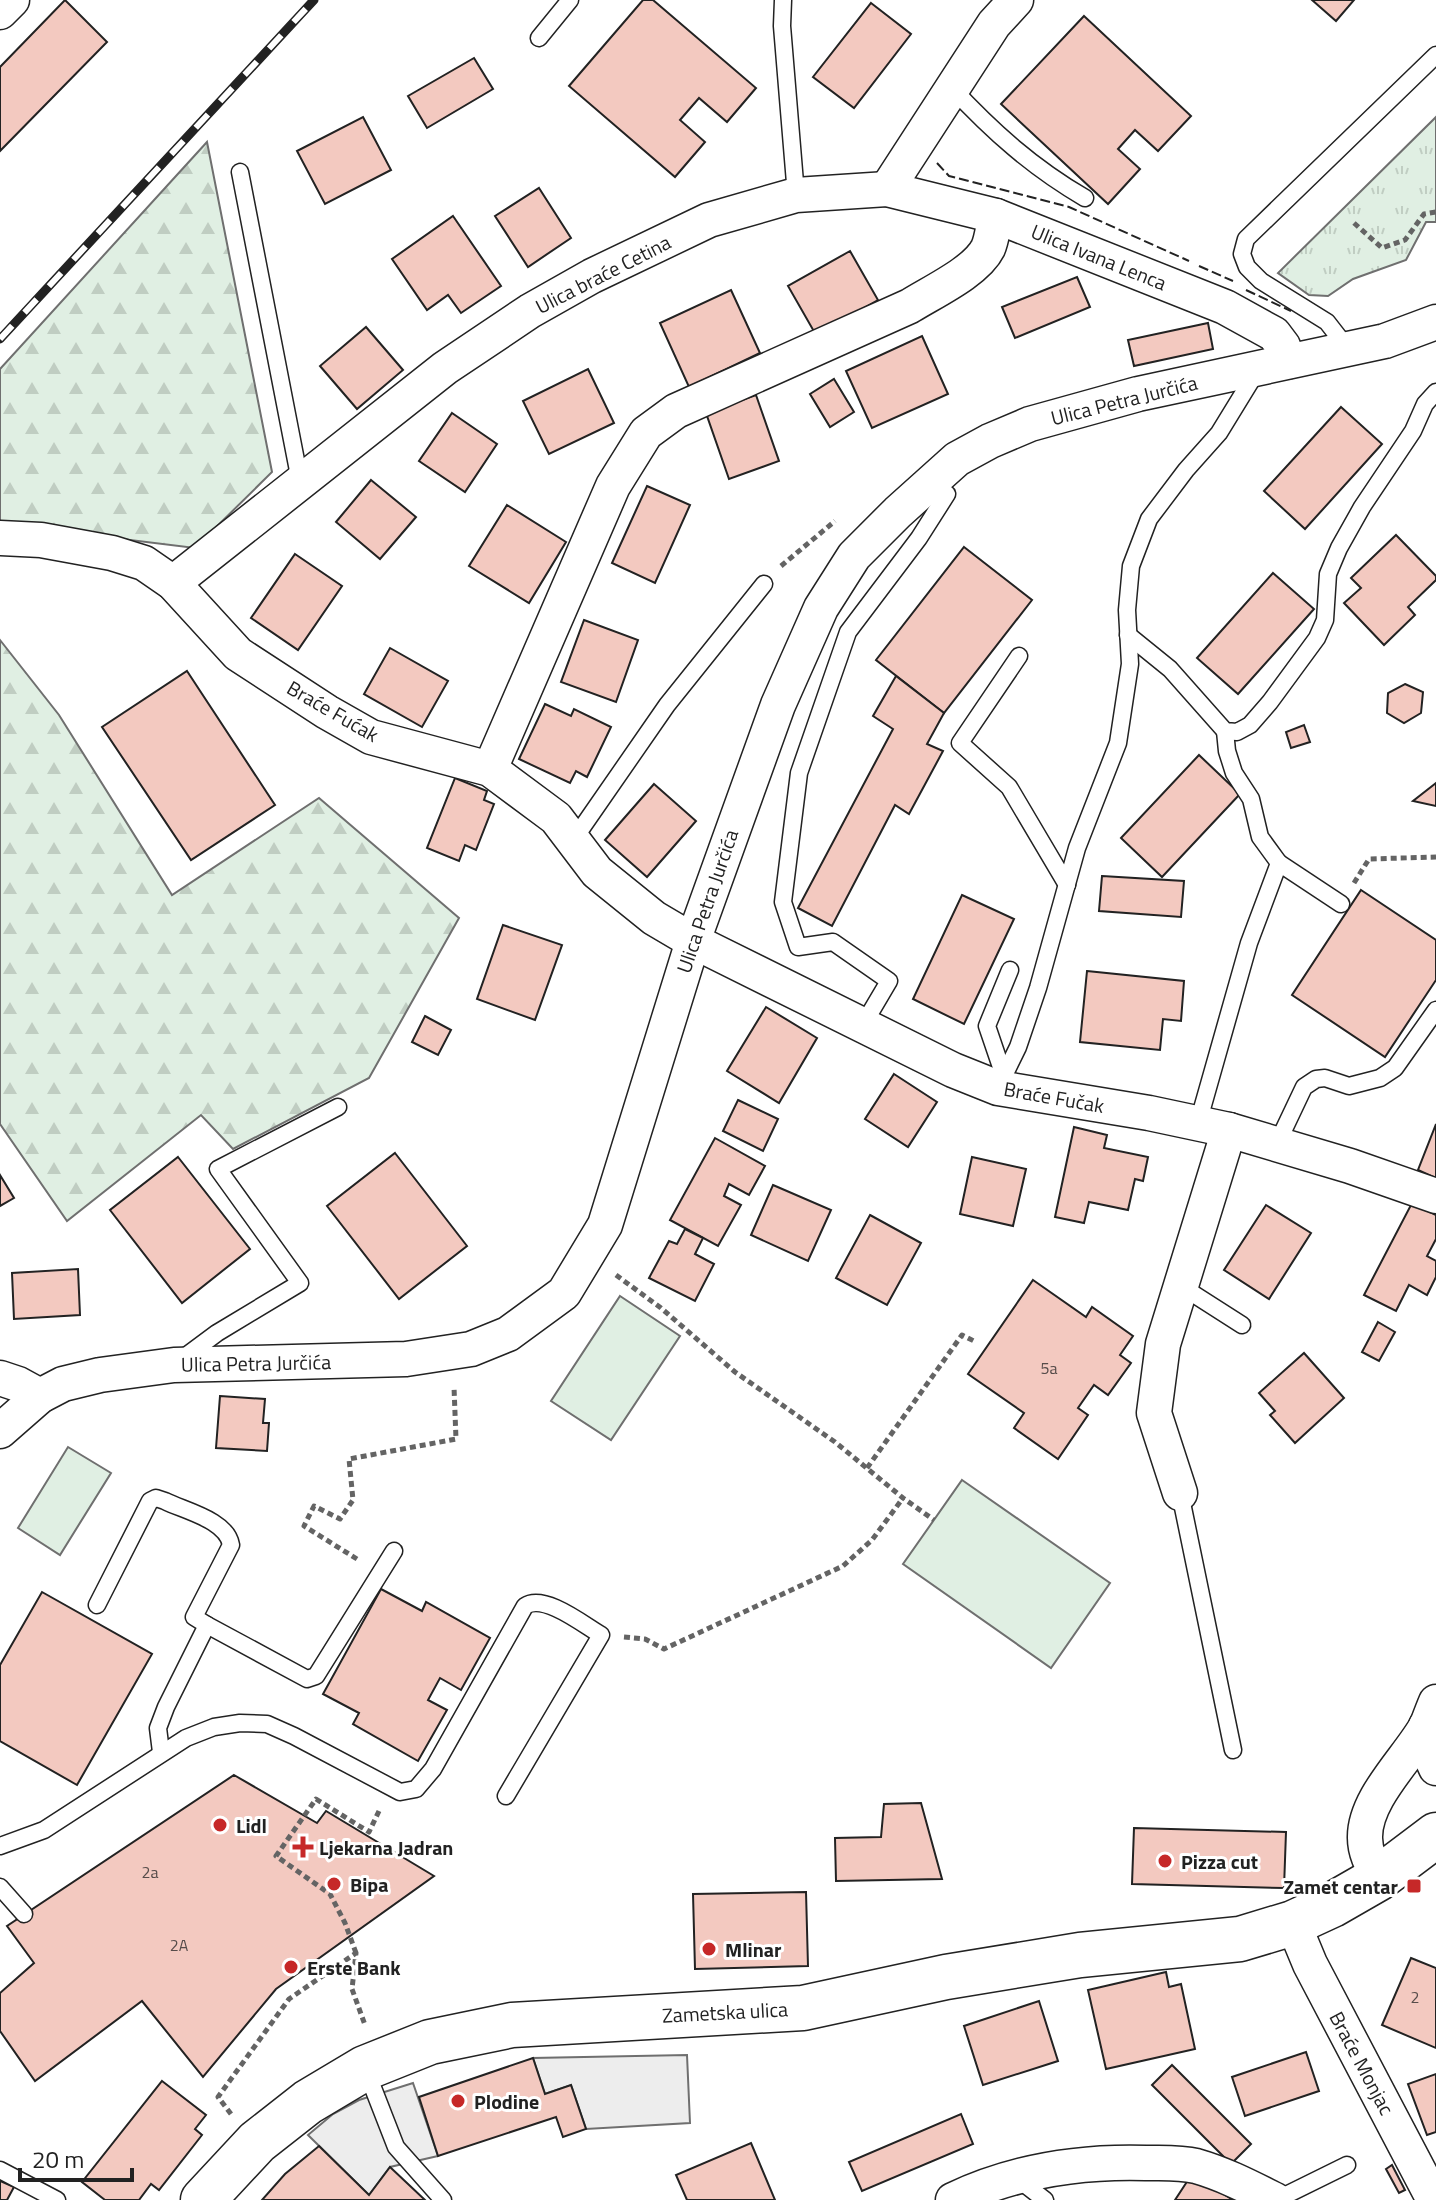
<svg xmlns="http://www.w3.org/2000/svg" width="1436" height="2200" font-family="'Titillium Web',sans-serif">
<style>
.grass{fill:url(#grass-tufts);stroke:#6f6f6f;stroke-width:2}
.forest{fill:url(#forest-firs);stroke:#6f6f6f;stroke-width:2}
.pitch{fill:#e0efe3;stroke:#6f6f6f;stroke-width:2}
.parking{fill:#ededed;stroke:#6f6f6f;stroke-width:2}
.building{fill:#f3c9c0;stroke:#222;stroke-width:2}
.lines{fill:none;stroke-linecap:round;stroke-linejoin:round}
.lane-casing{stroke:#222;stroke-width:19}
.street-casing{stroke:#222;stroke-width:37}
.secondary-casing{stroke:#222;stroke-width:47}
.path{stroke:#646464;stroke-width:5;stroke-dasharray:6 4;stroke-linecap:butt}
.lane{stroke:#fff;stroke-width:16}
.street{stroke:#fff;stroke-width:34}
.secondary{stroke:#fff;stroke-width:44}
.rail-casing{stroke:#222;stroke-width:9}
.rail{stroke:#fff;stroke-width:6;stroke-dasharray:18;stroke-linecap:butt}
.fence{stroke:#222;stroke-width:2;stroke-dasharray:10 4;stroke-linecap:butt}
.poi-dot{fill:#c62828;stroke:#fff;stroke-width:3}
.labels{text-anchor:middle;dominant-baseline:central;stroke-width:6;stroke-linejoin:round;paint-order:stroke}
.number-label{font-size:16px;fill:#564c4a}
.street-label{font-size:20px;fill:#222;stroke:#fff}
.poi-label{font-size:20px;font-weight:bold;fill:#222;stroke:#fff;text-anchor:start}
</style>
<defs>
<pattern id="grass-tufts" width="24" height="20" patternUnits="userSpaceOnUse" patternTransform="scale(2)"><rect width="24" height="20" fill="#e0efe3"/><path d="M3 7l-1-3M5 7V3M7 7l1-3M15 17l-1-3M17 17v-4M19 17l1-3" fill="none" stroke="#c0cdc2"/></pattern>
<pattern id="forest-firs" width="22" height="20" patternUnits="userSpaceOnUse" patternTransform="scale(2)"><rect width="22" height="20" fill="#e0efe3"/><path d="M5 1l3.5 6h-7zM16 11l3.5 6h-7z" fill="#c0cdc2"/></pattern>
</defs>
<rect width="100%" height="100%" fill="#fff"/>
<!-- grass -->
<polygon class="grass" points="1436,117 1436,222 1426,222 1406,260 1353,279 1328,296 1309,295 1278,273"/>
<!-- forest -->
<g class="forest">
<polygon points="207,142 272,472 195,548 0,524 0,369"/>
<polygon points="0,640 59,715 172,895 319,798 459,918 369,1078 233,1149 201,1115 67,1221 0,1124"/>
</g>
<!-- pitch -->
<g class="pitch">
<polygon points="620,1296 680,1336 611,1440 551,1401"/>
<polygon points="68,1447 111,1473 60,1555 18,1528"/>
<polygon points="962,1480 1110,1583 1051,1668 903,1564"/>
</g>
<!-- parking -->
<g class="parking">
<polygon points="687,2055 690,2123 586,2129 571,2085 545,2094 533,2058"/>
<polygon points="413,2083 438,2156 390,2167 369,2195 308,2135 333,2114 359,2100"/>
</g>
<!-- building -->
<g class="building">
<polygon points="65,0 107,42 0,151 0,67"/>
<polygon points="643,0 653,0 756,88 727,122 699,98 680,120 705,142 675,177 569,86"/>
<polygon points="1312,0 1354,0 1336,21"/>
<polygon points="871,3 911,34 854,108 813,77"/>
<polygon points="1084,16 1191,116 1158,151 1135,130 1118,149 1140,169 1108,204 1001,104"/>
<polygon points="474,58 493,89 427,128 408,96"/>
<polygon points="363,117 391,170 325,204 297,151"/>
<polygon points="539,188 571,238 528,267 495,216"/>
<polygon points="453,216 501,286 461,313 448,295 427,310 392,259"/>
<polygon points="850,251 878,300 816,335 788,286"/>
<polygon points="1077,277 1090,307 1015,338 1002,307"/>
<polygon points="731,290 760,353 689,387 660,323"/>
<polygon points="1208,323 1213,349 1134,366 1128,340"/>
<polygon points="366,327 403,370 357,409 320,366"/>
<polygon points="922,336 948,394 872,428 846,371"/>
<polygon points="588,369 614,423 549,454 523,401"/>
<polygon points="834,379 854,412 830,427 810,394"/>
<polygon points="756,395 779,461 729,479 706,413"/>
<polygon points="1341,407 1382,444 1305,529 1264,491"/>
<polygon points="452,413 497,444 465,492 419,461"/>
<polygon points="371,480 416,517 380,559 336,522"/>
<polygon points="647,486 690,505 655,583 612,563"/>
<polygon points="507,505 566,542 529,603 469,566"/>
<polygon points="1396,535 1436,576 1436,580 1408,607 1415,615 1384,645 1344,603 1361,588 1351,578"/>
<polygon points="964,547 1032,600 944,713 876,660"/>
<polygon points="295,554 342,586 298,650 251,618"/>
<polygon points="1273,573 1314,609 1238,694 1197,658"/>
<polygon points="584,620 638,640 616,702 561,682"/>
<polygon points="390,648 448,681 422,727 364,694"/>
<polygon points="187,671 275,805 191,860 102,727"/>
<polygon points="896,676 944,713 927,744 943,751 909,814 895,805 832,926 798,908 893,729 873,716"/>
<polygon points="1405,684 1423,692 1421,713 1404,723 1387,713 1388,693"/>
<polygon points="545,704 571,716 574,709 611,727 587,777 576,771 570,783 519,759"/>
<polygon points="1304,725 1310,742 1291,748 1286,732"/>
<polygon points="1199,755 1240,794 1162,877 1121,838"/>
<polygon points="455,778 487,791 484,800 494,804 476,850 465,845 459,861 427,848"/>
<polygon points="1436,783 1436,806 1413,801"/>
<polygon points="654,784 696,821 647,877 605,840"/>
<polygon points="1102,876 1184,881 1181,917 1099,911"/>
<polygon points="1361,890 1436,940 1436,980 1385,1057 1292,995"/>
<polygon points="962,895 1014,919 964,1024 913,999"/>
<polygon points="503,925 562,945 535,1020 477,999"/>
<polygon points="1087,971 1184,981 1181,1021 1163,1019 1160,1050 1080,1042"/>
<polygon points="766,1007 817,1038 779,1103 727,1071"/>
<polygon points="425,1016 451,1030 438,1055 412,1042"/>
<polygon points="894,1074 937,1102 908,1147 865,1119"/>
<polygon points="738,1100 778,1119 763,1151 723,1131"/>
<polygon points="1436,1124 1436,1178 1418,1170"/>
<polygon points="1074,1127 1107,1135 1104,1148 1148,1157 1143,1181 1135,1179 1128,1210 1089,1202 1084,1223 1055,1217"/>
<polygon points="715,1138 765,1166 749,1195 729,1184 724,1196 741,1205 718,1246 670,1220"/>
<polygon points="395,1153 467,1246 399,1299 327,1206"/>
<polygon points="178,1157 250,1249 182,1303 110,1210"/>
<polygon points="972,1157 1026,1169 1013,1226 960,1214"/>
<polygon points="0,1175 14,1198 0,1206"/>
<polygon points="773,1185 831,1210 808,1261 751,1235"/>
<polygon points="1412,1203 1436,1215 1436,1239 1427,1256 1436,1261 1436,1277 1427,1295 1409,1285 1396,1311 1364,1295"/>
<polygon points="1266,1205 1311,1233 1269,1299 1224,1270"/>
<polygon points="870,1215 921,1243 887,1305 836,1278"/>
<polygon points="685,1229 703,1238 695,1254 714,1264 695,1301 649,1278 669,1241 677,1244"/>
<polygon points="78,1269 80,1315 14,1319 12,1273"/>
<polygon points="1033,1280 1086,1317 1092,1307 1133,1336 1120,1355 1131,1363 1108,1395 1094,1385 1078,1408 1088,1415 1058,1459 1014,1428 1024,1413 968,1374"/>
<polygon points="1378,1322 1395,1332 1379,1361 1362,1352"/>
<polygon points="1304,1353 1344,1398 1295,1443 1270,1415 1275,1411 1259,1393"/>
<polygon points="220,1396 265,1399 263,1423 269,1423 267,1451 216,1448"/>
<polygon points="381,1589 422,1611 426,1602 490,1638 461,1690 440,1678 428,1700 447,1710 418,1761 353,1724 359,1713 323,1694"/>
<polygon points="42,1592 152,1654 77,1785 0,1741 0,1665"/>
<polygon points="234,1775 317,1823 326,1811 434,1876 276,1989 203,2077 142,2001 35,2081 0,2031 0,1993 34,1963 7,1926"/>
<polygon points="921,1803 942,1879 836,1881 835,1838 881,1837 884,1804"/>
<polygon points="1134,1828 1286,1832 1284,1888 1132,1884"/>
<polygon points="806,1892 808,1966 695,1969 693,1894"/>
<polygon points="1411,1958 1436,1968 1436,2048 1382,2025"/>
<polygon points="1166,1972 1169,1987 1181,1984 1195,2049 1106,2069 1088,1990"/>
<polygon points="1039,2001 1058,2061 983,2085 964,2026"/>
<polygon points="1306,2052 1319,2091 1245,2116 1232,2077"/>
<polygon points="533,2058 545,2094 571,2085 586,2129 563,2137 556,2117 438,2156 419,2097"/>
<polygon points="1172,2065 1251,2144 1231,2164 1152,2085"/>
<polygon points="1436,2074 1436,2132 1427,2135 1408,2084"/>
<polygon points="162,2081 206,2115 195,2129 202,2135 159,2190 151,2184 139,2200 105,2200 82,2182"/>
<polygon points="961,2114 973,2144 862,2191 849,2162"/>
<polygon points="751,2143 775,2200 687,2200 676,2175"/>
<polygon points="319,2146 369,2195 390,2167 425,2200 262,2200 285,2174"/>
<polygon points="1392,2165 1405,2190 1399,2193 1386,2169"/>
<polygon points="1192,2174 1233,2200 1175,2200"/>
<polygon points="0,2181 14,2187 7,2200 0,2200"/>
</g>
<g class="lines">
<defs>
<g id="lane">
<polyline points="783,0 782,26 796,195"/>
<polyline points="539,38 570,0"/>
<path d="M951,87C993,132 1032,167 1085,198"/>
<polyline points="240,172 300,481"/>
<polyline points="1348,349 1327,322 1261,281 1247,267 1242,254 1246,239 1436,55"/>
<polyline points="1128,635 1170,669 1225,731 1237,732 1250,725 1270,702 1317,638 1325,620 1328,574 1339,548 1362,507 1413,431 1425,404 1436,392"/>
<polyline points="1019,656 960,743 1009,787 1067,885"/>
<polyline points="572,842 667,705 764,584"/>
<polyline points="1279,863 1341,904"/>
<polyline points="863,1025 889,981 833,942 798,947 783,902 799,773 848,632 919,538 947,494"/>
<polyline points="1003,1073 987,1026 1010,970"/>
<polyline points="998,1088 1018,1047 1038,988 1077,848 1118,743 1130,664 1127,610 1131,566 1149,519 1186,470 1219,433 1257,371"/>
<polyline points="1198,1123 1249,943 1279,863 1260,837 1251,799 1234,773 1227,751 1225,731"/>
<polyline points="1277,1144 1304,1087 1316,1079 1325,1078 1349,1086 1380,1078 1395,1068 1436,1010"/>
<polyline points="1181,1286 1242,1325"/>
<polyline points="182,1359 217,1333 300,1283 218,1169 338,1107"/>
<polyline points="1180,1493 1233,1750"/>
<path d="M97,1605L150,1501L156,1498L165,1501C185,1511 227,1520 231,1545L194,1617L207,1625L166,1707L158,1728L161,1752"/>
<polyline points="207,1625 307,1679 316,1676 394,1551"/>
<path d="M0,1846L44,1830L186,1738L214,1727L240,1723L267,1724L294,1736L400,1792L416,1789L433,1769L525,1606C544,1593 584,1625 601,1635L506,1796"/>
<polyline points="0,1887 24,1914"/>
<polyline points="366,2070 396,2147 443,2200"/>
<polyline points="0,2170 57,2200"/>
<polyline points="1018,2179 1045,2200"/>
<polyline points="1276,2200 1347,2165"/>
</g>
<g id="street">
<polyline points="0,12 12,0"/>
<polyline points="887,189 994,24 1016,0"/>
<polyline points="0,538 41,540 112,553 144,563 173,583 238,654 327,712 371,737 490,769 556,818 597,872 654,918 693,941 953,1070 998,1088 1149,1113 1229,1130 1350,1166 1436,1196"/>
<polyline points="173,583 445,368 530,311 592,276 709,220 796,195 887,189 996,216 1225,307 1274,334 1283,346 1289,361"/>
<path d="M490,769L613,486L646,433L676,411L910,306C932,292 976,272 988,248C992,239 993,226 996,216"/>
<polyline points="0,1378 18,1384 40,1396"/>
<polyline points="0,1431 40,1396 63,1384 100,1375 174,1365 406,1359 471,1349 508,1334 564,1293 605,1225 693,941 778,705 821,608 854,556 898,512 957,459 990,441 1030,424 1138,394 1385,341 1436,322"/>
<polyline points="1180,1493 1154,1413 1163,1344 1229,1130"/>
<polyline points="1426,1726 1426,1746 1436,1768"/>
<path d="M1379,1878C1372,1865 1365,1853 1365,1838C1364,1798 1409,1758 1427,1725C1430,1717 1433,1709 1436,1702"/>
<polyline points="1293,1923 1310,1964 1434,2200"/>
<path d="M953,2200C1012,2172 1080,2161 1146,2163C1162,2163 1180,2162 1196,2166C1224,2174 1249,2187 1275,2200"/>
</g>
<polyline id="secondary" points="203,2200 257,2142 308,2102 365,2068 430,2042 512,2025 803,2008 946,1977 1080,1955 1240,1939 1293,1923 1332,1905 1379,1878 1436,1835"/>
</defs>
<!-- lane casing -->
<use href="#lane" class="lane-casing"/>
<!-- street casing -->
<use href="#street" class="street-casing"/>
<!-- secondary casing -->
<use href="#secondary" class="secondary-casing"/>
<!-- path -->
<g class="path">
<polyline points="1354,223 1382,248 1405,240 1424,214 1436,212"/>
<polyline points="781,566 835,521"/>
<polyline points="1354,883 1369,859 1436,857"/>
<polyline points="616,1275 661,1308 735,1372 835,1442 903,1498 934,1520"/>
<polyline points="867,1468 962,1335 974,1341"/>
<polyline points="357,1559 304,1526 314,1506 340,1519 353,1500 349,1459 456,1439 454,1387"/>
<polyline points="624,1637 645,1639 664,1649 843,1566 872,1540 903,1498"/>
<polyline points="356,1953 345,1923 330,1894 276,1856 316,1799 369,1832 379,1811"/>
<polyline points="231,2114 218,2097 289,1999 356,1953 352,1989 365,2025"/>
</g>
<!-- lane -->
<use href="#lane" class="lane"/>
<!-- street -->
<use href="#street" class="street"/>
<!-- secondary -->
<use href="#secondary" class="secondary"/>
<defs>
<polyline id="rail" points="0,339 314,0"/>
</defs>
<!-- rail casing -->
<use href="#rail" class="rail-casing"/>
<!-- rail -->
<use href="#rail" class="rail"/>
<!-- fence -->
<g class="fence">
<polyline points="937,163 949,176 1069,207 1189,261"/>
<polyline points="1199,266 1233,281"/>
<polyline points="1246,290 1291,311"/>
</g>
</g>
<!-- markers -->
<g class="poi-dot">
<circle cx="220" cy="1825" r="8"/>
<path d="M299 1835h8v8h8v8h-8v8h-8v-8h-8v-8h8z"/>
<circle cx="1165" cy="1861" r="8"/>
<circle cx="334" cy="1884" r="8"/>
<rect x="1406" y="1878" width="16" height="16" rx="4"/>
<circle cx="709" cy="1949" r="8"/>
<circle cx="291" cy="1967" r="8"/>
<circle cx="458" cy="2101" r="8"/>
</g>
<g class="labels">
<!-- number labels -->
<g class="number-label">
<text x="1049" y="1368">5a</text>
<text x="150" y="1872">2a</text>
<text x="179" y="1945">2A</text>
<text x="1415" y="1997">2</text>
</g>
<!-- street labels -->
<g class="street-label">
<text transform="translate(1099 257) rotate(22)">Ulica Ivana Lenca</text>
<text transform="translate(603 274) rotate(-27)">Ulica braće Cetina</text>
<text transform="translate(1124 400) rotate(-14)">Ulica Petra Jurčića</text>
<text transform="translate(333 711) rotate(30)">Braće Fućak</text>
<text transform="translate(707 901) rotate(-71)">Ulica Petra Jurčića</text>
<text transform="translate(1054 1097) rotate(10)">Braće Fučak</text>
<text transform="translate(256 1363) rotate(-1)">Ulica Petra Jurčića</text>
<text transform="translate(725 2012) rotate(-3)">Zametska ulica</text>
<text transform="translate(1362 2063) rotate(62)">Braće Monjac</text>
</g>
<!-- poi labels -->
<g class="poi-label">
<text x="236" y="1825">Lidl</text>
<text x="319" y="1847">Ljekarna Jadran</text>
<text x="1181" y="1861">Pizza cut</text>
<text x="350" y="1884">Bipa</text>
<text x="1398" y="1886" text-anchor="end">Zamet centar</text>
<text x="725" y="1949">Mlinar</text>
<text x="307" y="1967">Erste Bank</text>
<text x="474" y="2101">Plodine</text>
</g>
</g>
<!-- scale -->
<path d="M20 2168v12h112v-12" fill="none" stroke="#222222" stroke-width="4"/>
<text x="32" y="2168" font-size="24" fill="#222222" stroke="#ffffff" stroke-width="6" paint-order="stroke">20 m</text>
</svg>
